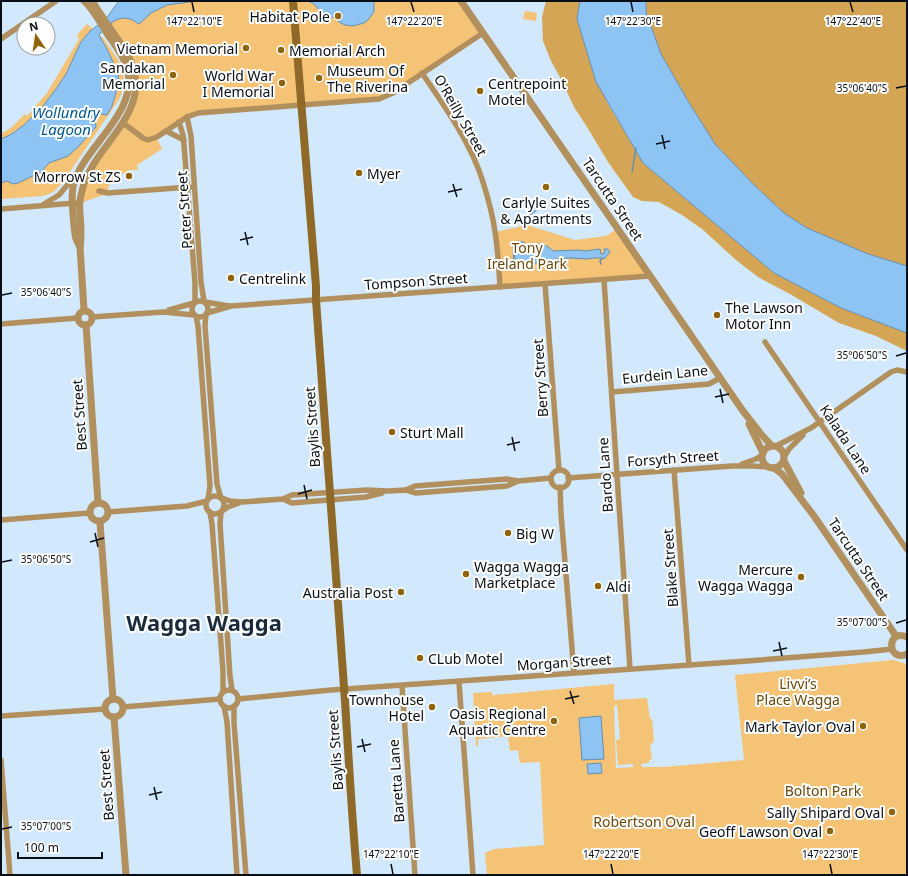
<svg xmlns="http://www.w3.org/2000/svg" width="908" height="876" font-family="'Noto Sans',sans-serif">
<style>
.green{fill:#f4c376;fill-rule:evenodd}
.forest{fill:#d5a556}
.water{fill:#8dc4f4;stroke:#658eb1}
.lines{fill:none;stroke-linecap:round;stroke-linejoin:round}
.stream{stroke:#658eb1;stroke-width:1.5}
.minor{stroke:#b1905e;stroke-width:5.5}
.tertiary{stroke:#b1905e;stroke-width:7}
.secondary{stroke:#8e6928;stroke-width:8}
.ticks{fill:none;stroke:#080f16;stroke-width:1.5}
.poi-dot{fill:#8f640b;stroke:#fff;stroke-width:1.5}
.labels{text-anchor:middle;dominant-baseline:central;stroke-width:4;stroke-linejoin:round;paint-order:stroke}
.poi-label{font-size:14px;fill:#080f16;stroke:#fff;text-anchor:end}
.street-label{font-size:14px;fill:#080f16;stroke:#fff}
.park-label{font-size:14px;fill:#6a490a;stroke:#fff}
.water-label{font-size:15px;font-style:italic;fill:#00578e;stroke:#fff}
.town-label{font-size:22px;font-weight:bold;fill:#1a2c3b;stroke:#fff}
.ticks-label{font-size:10px;text-anchor:middle;fill:#080f16;stroke:#fff;stroke-width:4;stroke-linejoin:round;paint-order:stroke}
</style>
<rect width="100%" height="100%" fill="#d2e8fd"/>
<!-- green -->
<g class="green">
<path d="M197,1H461L483,33L386,97L198,113L148,140L123,123L136,89L110,28L112,22C123,16 129,17 139,24L151,13L167,5Z"/>
<polygon points="525,11 537,13 536,21 523,19"/>
<path d="M87,24L104,39L119,61L123,69L124,80L123,89L120,98L63,182C56,190 53,194 42,196L1,199V134L12,127L25,114L27,116L47,93L79,39L77,35Z"/>
<polygon points="123,124 142,139 157,138 162,149 137,165 138,170 129,170 110,182 107,194 80,203 87,179"/>
<polygon points="527,225 575,240 606,236 617,229 649,276 500,287 495,232"/>
<path d="M893,660L904,663L907,666V875H487L485,853L494,849L544,845L540,762L520,763L518,750L510,751L508,736L478,739V746H476L473,693L492,692L493,697L494,695L614,684V700L647,698L650,719H652L654,741L650,746L652,759L649,760V763L641,764L642,767H664L744,760L735,675ZM617,705L620,739L616,740L618,765L633,764V767L616,768L614,706Z"/>
</g>
<!-- forest -->
<g class="forest">
<polygon points="546,1 580,1 577,19 608,104 643,163 774,273 841,308 907,333 907,351 876,336 839,323 790,294 758,277 736,260 702,229 682,215 659,202 642,201 633,197 608,162 587,127 574,107 561,79 551,61 543,41 542,17"/>
<polygon points="646,1 907,1 907,266 868,254 807,228 784,213 754,185 715,144 688,101 661,54 646,12"/>
</g>
<!-- water -->
<g class="water">
<path d="M119,1H197L167,5L151,13L139,24C129,17 123,16 112,22L110,28L100,33L99,35L108,51L118,73L119,82L112,106L107,115L101,114L95,111H94L96,127L78,147L68,156L49,163L41,172L18,183L13,184L7,181L1,183V139L10,135L24,125L43,106L56,89L66,74L81,42L90,31L105,20Z"/>
<polygon points="308,1 374,1 374,12 368,20 364,23 353,26 345,25 339,22 335,18 331,17 320,11 314,4"/>
<polygon points="580,1 646,1 646,12 661,54 688,101 715,144 754,185 784,213 807,228 868,254 907,266 907,333 841,308 774,273 643,163 596,82 577,19"/>
<polygon points="535,202 537,208 536,211 530,215 526,208"/>
<path d="M517,241L524,242C525,244 526,247 528,248C531,249 534,245 537,244C543,243 549,247 553,251L579,250L585,251L600,249L601,254L605,253L604,249H608L610,252L604,259L602,258H593L588,259L570,258L556,259L548,262L542,261L537,263L528,264L520,262L516,260L513,254V246L514,243Z"/>
<polygon points="601,716 604,759 582,760 579,718"/>
<polygon points="601,763 602,773 588,774 587,764"/>
</g>
<g class="lines">
<!-- stream -->
<g class="stream">
<polyline points="632,172 636,148"/>
<polyline points="513,263 514,255"/>
<polyline points="601,264 600,261 602,258"/>
</g>
<!-- minor -->
<g class="minor">
<polyline points="1,39 56,1"/>
<path d="M422,73C445,107 471,143 483,182C488,198 493,216 495,232C498,250 499,269 500,287"/>
<polyline points="187,117 191,136 201,282 204,301"/>
<polyline points="179,122 183,135 184,145 195,283 195,302"/>
<polyline points="123,123 143,138 148,140 157,137 187,117 198,113 379,99 393,93 483,33"/>
<polyline points="166,131 184,140"/>
<polyline points="99,191 108,193 190,187"/>
<polyline points="44,204 59,195 74,177"/>
<polyline points="1,209 75,203"/>
<polyline points="604,280 630,669"/>
<polyline points="545,284 559,470"/>
<circle cx="200" cy="309" r="8"/>
<polyline points="205,302 229,306"/>
<polyline points="169,310 194,303"/>
<polyline points="207,313 231,306 650,276"/>
<polyline points="206,314 205,326 217,484 221,498"/>
<polyline points="196,316 198,326 210,486 208,499"/>
<polyline points="92,317 163,312 194,315"/>
<polyline points="1,324 77,318"/>
<polyline points="765,342 907,550"/>
<polyline points="612,392 709,384 720,378"/>
<polyline points="776,446 811,428 891,372 897,370 907,372"/>
<polyline points="784,457 789,449 803,435"/>
<polyline points="742,464 756,459 763,455"/>
<polyline points="674,470 689,665"/>
<circle cx="560" cy="479" r="9"/>
<polyline points="568,478 732,466 752,466 770,467"/>
<polyline points="560,487 561,513 574,673"/>
<polyline points="406,490 415,486 507,479 518,481 551,478"/>
<circle cx="215" cy="505" r="9"/>
<polyline points="222,498 230,501 242,502 283,499 292,495 367,490 388,491 406,490 416,493 507,486 518,481"/>
<polyline points="283,499 292,503 366,497 382,493"/>
<polyline points="222,511 228,507 239,503"/>
<polyline points="108,512 187,506 207,501"/>
<polyline points="210,512 212,524 223,671 223,692"/>
<polyline points="221,512 220,524 230,676 232,690"/>
<polyline points="1,520 89,513"/>
<polyline points="459,682 473,875"/>
<polyline points="402,686 415,875"/>
<circle cx="229" cy="699" r="9"/>
<polyline points="238,699 331,690 747,661 864,652 892,649"/>
<polyline points="224,706 227,722 237,875"/>
<polyline points="234,706 234,723 246,875"/>
<polyline points="123,707 220,699"/>
<polyline points="1,716 105,709"/>
<polyline points="1,760 10,875"/>
</g>
<!-- tertiary -->
<g class="tertiary">
<polyline points="461,1 743,411 761,434 772,446"/>
<path d="M80,247C79,245 77,242 76,239C74,232 74,223 73,215C72,204 71,193 74,182C87,144 140,111 127,67C123,55 115,45 108,35C101,24 94,10 84,1"/>
<path d="M84,310L80,247C82,236 81,225 80,214C80,210 79,206 80,202C80,197 82,192 83,187C94,147 146,117 134,71C130,53 114,35 104,19C100,13 95,7 93,1"/>
<circle cx="85" cy="318" r="7"/>
<polyline points="86,325 98,503"/>
<polyline points="749,424 763,453"/>
<circle cx="773" cy="457" r="11"/>
<polyline points="784,461 801,493"/>
<polyline points="774,468 782,474 814,516 896,636"/>
<circle cx="99" cy="512" r="9"/>
<polyline points="100,522 113,699"/>
<path d="M907,637C886,628 887,663 907,654"/>
<circle cx="114" cy="708" r="9"/>
<polyline points="114,717 126,875"/>
</g>
<!-- secondary -->
<path class="secondary" d="M293,1L316,286V300C325,425 334,549 343,673C348,741 351,808 357,875"/>
</g>
<!-- ticks -->
<path class="ticks" d="M192,2L194,12M411,2L414,12M631,2L633,12M850,2L853,12M896,88L906,86M662,135L665,149M656,144L670,141M453,184L457,197M448,192L462,189M245,232L248,245M240,240L253,237M2,295L12,293M896,356L906,353M720,389L723,403M715,397L729,394M512,437L515,451M507,445L520,442M304,485L307,499M298,494L312,490M95,533L98,547M90,542L104,538M2,562L12,560M896,623L906,620M779,642L782,656M773,651L787,648M570,691L574,704M565,699L579,696M362,739L365,752M357,747L371,744M154,787L157,800M149,795L162,792M2,829L12,827M391,864L393,874M611,864L613,874M830,864L832,874"/>
<!-- markers -->
<g class="poi-dot">
<circle cx="338" cy="16" r="4"/>
<circle cx="246" cy="48" r="4"/>
<circle cx="281" cy="50" r="4"/>
<circle cx="173" cy="75" r="4"/>
<circle cx="319" cy="78" r="4"/>
<circle cx="282" cy="83" r="4"/>
<circle cx="480" cy="91" r="4"/>
<circle cx="359" cy="173" r="4"/>
<circle cx="129" cy="176" r="4"/>
<circle cx="546" cy="187" r="4"/>
<circle cx="231" cy="278" r="4"/>
<circle cx="717" cy="315" r="4"/>
<circle cx="392" cy="432" r="4"/>
<circle cx="508" cy="533" r="4"/>
<circle cx="466" cy="574" r="4"/>
<circle cx="801" cy="577" r="4"/>
<circle cx="598" cy="586" r="4"/>
<circle cx="401" cy="592" r="4"/>
<circle cx="420" cy="658" r="4"/>
<circle cx="432" cy="707" r="4"/>
<circle cx="554" cy="721" r="4"/>
<circle cx="863" cy="726" r="4"/>
<circle cx="892" cy="812" r="4"/>
<circle cx="830" cy="831" r="4"/>
</g>
<g class="labels">
<!-- poi labels -->
<g class="poi-label">
<text x="330" y="16">Habitat Pole</text>
<text x="238" y="48">Vietnam Memorial</text>
<text x="289" y="50" text-anchor="start">Memorial Arch</text>
<text x="165" y="67">Sandakan<tspan x="165" dy="16">Memorial</tspan></text>
<text x="327" y="70" text-anchor="start">Museum Of<tspan x="327" dy="16">The Riverina</tspan></text>
<text x="274" y="75">World War<tspan x="274" dy="16">I Memorial</tspan></text>
<text x="488" y="83" text-anchor="start">Centrepoint<tspan x="488" dy="16">Motel</tspan></text>
<text x="367" y="173" text-anchor="start">Myer</text>
<text x="121" y="176">Morrow St ZS</text>
<text x="546" y="202" text-anchor="middle">Carlyle Suites<tspan x="546" dy="16">&amp; Apartments</tspan></text>
<text x="239" y="278" text-anchor="start">Centrelink</text>
<text x="725" y="307" text-anchor="start">The Lawson<tspan x="725" dy="16">Motor Inn</tspan></text>
<text x="400" y="432" text-anchor="start">Sturt Mall</text>
<text x="516" y="533" text-anchor="start">Big W</text>
<text x="474" y="566" text-anchor="start">Wagga Wagga<tspan x="474" dy="16">Marketplace</tspan></text>
<text x="793" y="569">Mercure<tspan x="793" dy="16">Wagga Wagga</tspan></text>
<text x="606" y="586" text-anchor="start">Aldi</text>
<text x="393" y="592">Australia Post</text>
<text x="428" y="658" text-anchor="start">CLub Motel</text>
<text x="424" y="699">Townhouse<tspan x="424" dy="16">Hotel</tspan></text>
<text x="546" y="713">Oasis Regional<tspan x="546" dy="16">Aquatic Centre</tspan></text>
<text x="855" y="726">Mark Taylor Oval</text>
<text x="884" y="812">Sally Shipard Oval</text>
<text x="822" y="831">Geoff Lawson Oval</text>
</g>
<!-- street labels -->
<g class="street-label">
<text transform="translate(461 115) rotate(60)">O'Reilly Street</text>
<text transform="translate(613 199) rotate(56)">Tarcutta Street</text>
<text transform="translate(184 210) rotate(-94)">Peter Street</text>
<text transform="translate(416 281) rotate(-4)">Tompson Street</text>
<text transform="translate(665 374) rotate(-6)">Eurdein Lane</text>
<text transform="translate(540 378) rotate(-94)">Berry Street</text>
<text transform="translate(79 415) rotate(-94)">Best Street</text>
<text transform="translate(312 427) rotate(-94)">Baylis Street</text>
<text transform="translate(846 439) rotate(56)">Kalada Lane</text>
<text transform="translate(673 458) rotate(-4)">Forsyth Street</text>
<text transform="translate(605 475) rotate(-94)">Bardo Lane</text>
<text transform="translate(859 559) rotate(56)">Tarcutta Street</text>
<text transform="translate(670 568) rotate(-94)">Blake Street</text>
<text transform="translate(564 662) rotate(-4)">Morgan Street</text>
<text transform="translate(335 750) rotate(-94)">Baylis Street</text>
<text transform="translate(396 781) rotate(-94)">Baretta Lane</text>
<text transform="translate(106 785) rotate(-94)">Best Street</text>
</g>
<!-- park labels -->
<g class="park-label">
<text x="527" y="247">Tony<tspan x="527" dy="16">Ireland Park</tspan></text>
<text x="798" y="683">Livvi’s<tspan x="798" dy="16">Place Wagga</tspan></text>
<text x="823" y="790">Bolton Park</text>
<text x="644" y="821">Robertson Oval</text>
</g>
<!-- water labels -->
<g class="water-label">
<text x="66" y="112">Wollundry<tspan x="66" dy="17">Lagoon</tspan></text>
</g>
<!-- town labels -->
<g class="town-label">
<text x="204" y="622">Wagga Wagga</text>
</g>
</g>
<g class="ticks-label">
<text x="194" y="25">147°22'10"E</text>
<text x="414" y="25">147°22'20"E</text>
<text x="633" y="25">147°22'30"E</text>
<text x="853" y="25">147°22'40"E</text>
<text x="862" y="92">35°06'40"S</text>
<text x="46" y="296">35°06'40"S</text>
<text x="862" y="359">35°06'50"S</text>
<text x="46" y="563">35°06'50"S</text>
<text x="862" y="626">35°07'00"S</text>
<text x="46" y="830">35°07'00"S</text>
<text x="391" y="858">147°22'10"E</text>
<text x="611" y="858">147°22'20"E</text>
<text x="830" y="858">147°22'30"E</text>
</g>
<!-- border -->
<rect width="908" height="876" fill="none" stroke="#080f16" stroke-width="4"/>
<!-- north arrow -->
<g transform="translate(36 36) rotate(347)"><circle r="19" fill="#ffffff" stroke="#9c9fa2"/>
<path d="M0-3L7 15L0 10L-7 15Z" fill="#8f640b"/>
<text y="-6" font-size="11" font-weight="bold" text-anchor="middle" fill="#080f16">N</text>
</g>
<!-- scale -->
<path d="M18 852v6h84v-6" fill="none" stroke="#080f16" stroke-width="2"/>
<text x="24" y="852" font-size="12" fill="#080f16" stroke="#ffffff" stroke-width="3" paint-order="stroke">100 m</text>
</svg>
